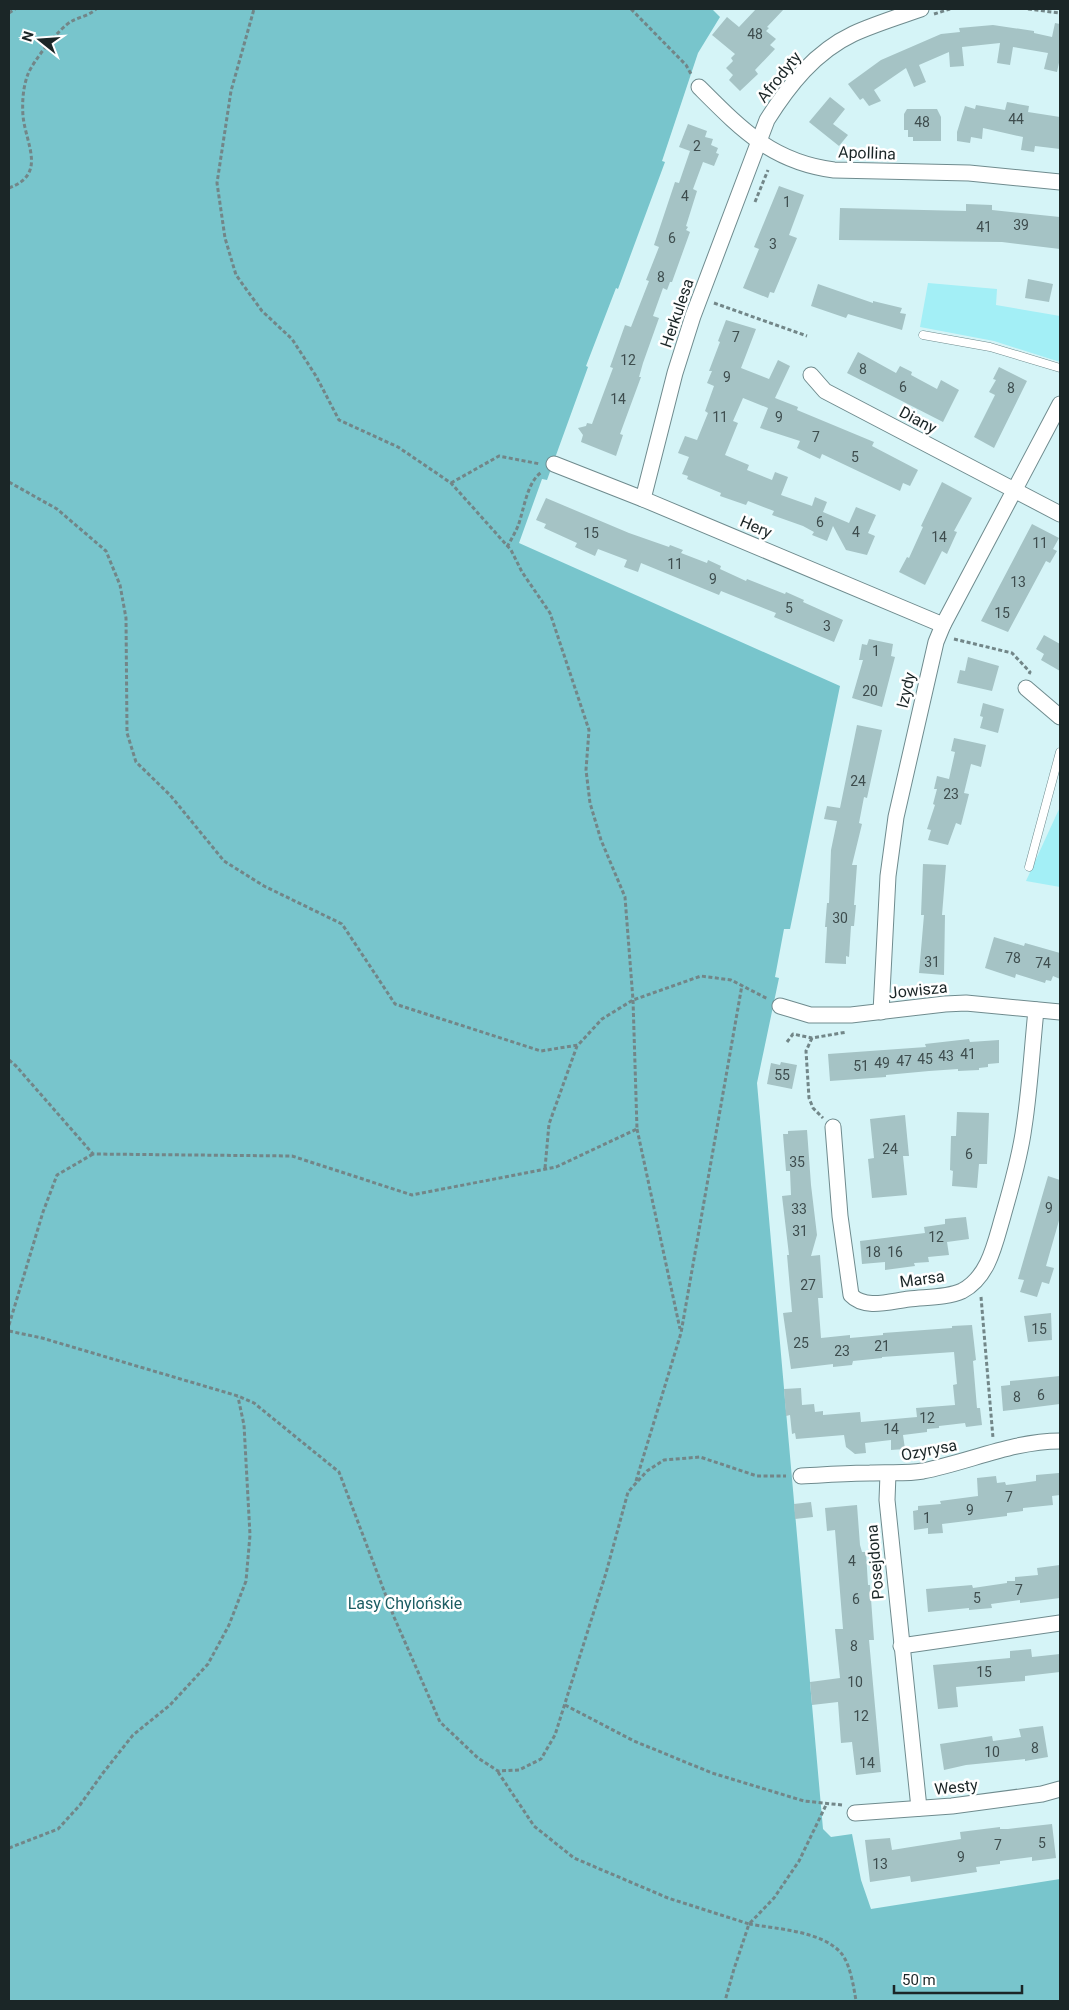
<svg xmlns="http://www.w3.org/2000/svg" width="1069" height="2010" font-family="Roboto,sans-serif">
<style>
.green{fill:#a3eff6}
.forest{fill:#78c5cc}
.building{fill:#a5c3c5}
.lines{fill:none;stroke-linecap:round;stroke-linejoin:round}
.service-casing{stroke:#6f8b8e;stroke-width:9}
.minor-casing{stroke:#6f8b8e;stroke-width:17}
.path{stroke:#728688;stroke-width:3;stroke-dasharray:4 2.5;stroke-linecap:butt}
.service{stroke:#fff;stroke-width:8}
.minor{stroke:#fff;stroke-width:15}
.labels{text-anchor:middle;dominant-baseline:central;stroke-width:5;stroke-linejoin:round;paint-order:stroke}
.number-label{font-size:14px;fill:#3e4d4e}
.street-label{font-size:16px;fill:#1b2627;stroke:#fff}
.park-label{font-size:16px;fill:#1c5d62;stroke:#fff}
</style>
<rect width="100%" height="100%" fill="#d5f4f7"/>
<!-- green -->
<g class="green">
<polygon points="928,283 997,289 996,305 1060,316 1060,362 994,341 920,327"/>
<polygon points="1060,807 1060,887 1026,881"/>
</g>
<!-- forest -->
<polygon class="forest" points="9,9 712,9 720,17 698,53 662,161 665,162 618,289 616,288 586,366 588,367 547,480 542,479 519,543 840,686 790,929 784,929 775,977 779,978 757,1083 823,1829 831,1837 852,1834 861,1880 871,1909 1060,1879 1060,2001 9,2001"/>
<!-- building -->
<g class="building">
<polygon points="756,9 784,9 767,27 769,28 766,31 776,39 770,45 775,49 755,70 758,74 740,91 729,80 733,75 726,68 733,61 731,58 735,54 712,35 727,17 739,27"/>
<polygon points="1055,23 1060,24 1060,58 1057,72 1044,69 1048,53 1013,47 1010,65 997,63 1000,43 962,47 964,66 950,67 949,52 919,65 926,82 914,87 906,68 874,90 881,101 869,106 863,98 860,100 848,84 881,60 941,34 960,32 959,28 993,25 1034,31 1034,33 1052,37"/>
<polygon points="830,97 845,109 833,124 848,135 839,146 809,122"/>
<polygon points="1007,102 1029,106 1028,112 1060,117 1060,149 1035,146 1034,152 1021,150 1023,137 983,128 982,139 971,137 970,143 957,141 957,132 965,106 975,109 976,105 1005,110"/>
<polygon points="907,109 937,109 941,117 941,141 913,141 913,137 908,137 908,130 904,130 904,114"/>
<polygon points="688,124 707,131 705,137 713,139 711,145 718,148 716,153 719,154 714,166 703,162 693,189 697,191 686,226 688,227 686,230 690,232 672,282 670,282 667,290 663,288 653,316 659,318 643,363 639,377 641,377 620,434 623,435 616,456 581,442 583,435 578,428 586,426 587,423 592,424 613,368 610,367 625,325 631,327 649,281 646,280 659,247 654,245 675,182 679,183 690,151 679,147"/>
<polygon points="779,186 804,195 789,235 797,238 774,293 770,292 768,298 743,288 759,249 754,247"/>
<polygon points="966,204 992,205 992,210 1060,217 1060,249 1002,242 839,240 840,208 966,211"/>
<polygon points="1028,279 1053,284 1049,302 1025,298"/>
<polygon points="818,284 873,303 873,301 902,308 900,313 906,314 902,330 848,314 846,318 811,306"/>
<polygon points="726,320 756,329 741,368 769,379 778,360 790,366 775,398 798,407 797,410 874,442 872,446 918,470 910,486 903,483 900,491 822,454 820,459 797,448 800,441 760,428 768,408 743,398 733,421 738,423 725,455 749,465 747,470 772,480 775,472 788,477 781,495 812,506 815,497 827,502 823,512 849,523 856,507 876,515 868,533 875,536 867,555 846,550 833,526 827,541 812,535 814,532 803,526 772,515 774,511 748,501 746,505 720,496 721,493 687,479 688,476 682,474 689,457 678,453 685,436 697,440 708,413 705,411 714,386 707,383 712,371 709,371 720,342 718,341"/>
<polygon points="858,352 896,373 900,366 912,372 911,375 937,389 941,380 959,390 943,422 847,373"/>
<polygon points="999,367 1027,381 994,448 974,437 995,395 989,392 996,380 993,379"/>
<polygon points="942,482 972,498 954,531 957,532 947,554 942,551 925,585 899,572 907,557 909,558 923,527 921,526"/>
<polygon points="546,498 629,533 669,547 670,545 683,550 681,553 707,563 708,560 721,566 720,569 746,581 747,579 785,594 786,592 804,600 803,602 843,620 834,642 774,617 776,613 721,591 719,595 641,563 638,572 624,567 627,560 598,549 595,556 575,547 577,543 544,528 546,524 536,520"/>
<polygon points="1032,524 1059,538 1053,549 1057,551 1050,563 1046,561 1008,632 981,621"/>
<polygon points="1044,635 1060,644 1060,671 1041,660 1044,654 1036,649"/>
<polygon points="869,639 893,644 891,656 895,657 882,707 852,698 863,660 859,660 862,644 867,645"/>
<polygon points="968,657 999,666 992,691 957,683 960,670 965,671"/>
<polygon points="983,703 1004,709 998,733 980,728 983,717 980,716"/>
<polygon points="857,725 882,730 867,798 864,797 859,823 862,824 852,865 857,865 854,905 856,905 854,926 851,926 849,957 846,956 846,964 825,963 827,927 825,927 827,903 829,903 831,850 837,821 824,819 827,806 840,808"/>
<polygon points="954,738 986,745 981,767 971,764 964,793 969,794 961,825 956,823 948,845 928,840 931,830 927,829 935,805 933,804 937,789 934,789 937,776 949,779 955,752 951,751"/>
<polygon points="923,864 946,865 942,915 945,915 944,975 919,973 924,915 921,915"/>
<polygon points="994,937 1024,946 1025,943 1060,953 1060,979 1053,976 1051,981 1046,980 1045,983 1016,974 1015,978 985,968"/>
<polygon points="969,1039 970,1042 999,1040 999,1063 988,1064 988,1067 979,1068 979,1070 958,1071 958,1069 929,1071 886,1075 886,1077 830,1081 828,1054 926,1047 925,1044"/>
<polygon points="781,1062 797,1065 792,1089 767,1084 771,1063 780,1065"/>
<polygon points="957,1112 989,1113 987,1164 979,1164 977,1188 952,1186 953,1171 950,1170 951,1136 956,1136"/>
<polygon points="905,1115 909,1156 903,1156 907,1195 872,1198 868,1159 874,1158 870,1119"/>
<polygon points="807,1130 811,1185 817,1235 811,1256 820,1255 823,1298 818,1298 821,1338 850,1335 850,1338 883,1335 883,1333 952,1328 952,1326 972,1325 976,1360 973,1361 977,1408 980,1408 982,1425 966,1427 965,1423 939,1426 939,1428 927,1429 927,1432 903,1435 905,1449 891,1450 891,1440 865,1443 866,1453 855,1454 846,1447 844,1435 796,1439 795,1433 792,1434 790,1415 786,1416 784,1389 801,1388 802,1405 814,1404 815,1412 823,1411 823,1415 860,1412 861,1422 917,1417 916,1408 955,1405 953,1385 957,1384 954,1352 882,1357 882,1358 853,1361 852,1365 833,1367 833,1364 791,1369 783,1313 792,1312 787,1255 789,1255 782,1196 791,1195 790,1171 786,1171 783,1134 788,1134 788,1131"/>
<polygon points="1048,1176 1060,1180 1060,1217 1046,1266 1054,1268 1049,1284 1042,1282 1037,1297 1020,1292 1024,1280 1018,1279"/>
<polygon points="966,1217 969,1239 947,1242 949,1255 928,1257 929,1262 914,1263 915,1266 885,1270 885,1262 862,1264 860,1241 925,1233 924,1227 945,1224 945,1219"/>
<polygon points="1051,1313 1052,1340 1028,1342 1024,1316"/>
<polygon points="1060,1376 1060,1404 1003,1411 1001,1386 1010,1385 1010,1381"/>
<polygon points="1059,1473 1060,1495 1052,1496 1053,1505 1023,1508 1023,1511 1007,1513 1007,1516 942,1524 943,1533 928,1534 928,1528 914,1530 913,1511 918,1510 918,1506 941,1504 940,1501 978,1496 977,1478 996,1476 997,1483 1005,1482 1006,1485 1036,1481 1036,1475"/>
<polygon points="811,1502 813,1517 795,1519 794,1504"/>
<polygon points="857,1505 860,1545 862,1552 866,1552 868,1585 870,1585 874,1640 869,1640 881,1772 856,1775 852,1742 841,1743 838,1702 812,1705 810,1682 840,1678 835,1629 843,1629 835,1530 827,1531 825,1508"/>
<polygon points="1060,1565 1060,1598 1020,1603 1020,1600 991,1604 992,1608 969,1610 969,1608 928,1612 926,1589 972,1585 973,1588 1007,1583 1007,1581 1015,1581 1015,1577 1038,1575 1037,1568"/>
<polygon points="1031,1649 1032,1657 1060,1654 1060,1672 1025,1676 1025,1681 956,1687 958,1707 938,1709 933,1665 1010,1658 1010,1651"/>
<polygon points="1043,1726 1048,1757 1025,1761 1025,1759 966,1765 944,1770 940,1744 992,1736 993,1741 1021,1737 1019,1729"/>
<polygon points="1052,1824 1056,1858 1032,1861 1032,1857 1000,1861 1000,1864 976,1867 977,1872 911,1882 910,1876 870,1882 865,1840 890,1838 892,1850 961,1839 960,1832 1000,1827 1000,1829 1008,1829"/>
</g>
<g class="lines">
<defs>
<g id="service">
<polyline points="923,335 990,347 1060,368"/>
<polyline points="1029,867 1060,752"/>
</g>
<g id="minor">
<path d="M699,87C741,129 772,162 834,170L969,173L1060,182"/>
<polyline points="811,375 825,391 1060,514"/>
<polyline points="554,464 643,499 943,625"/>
<path d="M643,499L675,373L693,316L767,120C789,85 815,52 853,34C875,24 898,17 921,9"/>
<polyline points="1026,688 1060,717"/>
<polyline points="780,1006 810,1015 851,1015 945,1004 966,1003 1060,1012"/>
<polyline points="881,1012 888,876 896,817 936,642 943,625 1060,404"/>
<path d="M833,1127L840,1216L851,1295C865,1310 891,1301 909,1299C925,1297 947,1298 962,1291C989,1277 995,1243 1003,1216C1011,1187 1020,1158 1024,1127C1030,1088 1032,1049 1036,1010"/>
<polyline points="888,1474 887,1500 919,1808"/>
<path d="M801,1476C824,1475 847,1473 870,1473C888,1472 905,1474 923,1471C969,1462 1013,1441 1060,1441"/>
<polyline points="901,1646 1060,1623"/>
<polyline points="855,1813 952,1806 1042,1794 1060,1789"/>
</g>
</defs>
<!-- service casing -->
<use href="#service" class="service-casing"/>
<!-- minor casing -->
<use href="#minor" class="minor-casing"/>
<!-- path -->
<g class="path">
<polyline points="631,9 686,65 691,74"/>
<polyline points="1028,9 1060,13"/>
<polyline points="9,13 15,9"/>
<polyline points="934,14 950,9"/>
<path d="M9,188C47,174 26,145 23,116C22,102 23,87 28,74C33,61 60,27 72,21C80,17 90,15 96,9"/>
<polyline points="755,202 768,170"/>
<polyline points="714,303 807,336"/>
<polyline points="9,482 57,509 106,551 120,585 126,618 127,733 136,762 170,795 224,861 264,886 342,924 395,1004 541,1051 578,1045 602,1019 633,1000 701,976 731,980 768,999"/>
<polyline points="451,483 499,456 540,464"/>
<path d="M507,547C511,540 515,533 518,526C524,510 527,481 542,472"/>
<polyline points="954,639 1012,653 1030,672 1029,674"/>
<polyline points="812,1038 806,1051 809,1098 813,1108 823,1118"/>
<polyline points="787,1042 793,1034 812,1038 847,1032"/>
<polyline points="9,1060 16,1066 93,1154 292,1156 412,1195 556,1167 637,1129 633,1000 625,897 601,840 590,803 586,770 589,730 550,613 522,572 511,550 451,483 398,447 339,420 316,376 292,339 262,311 236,275 225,238 217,183 231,91 254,9"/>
<polyline points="637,1129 680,1329"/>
<polyline points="545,1168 549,1124 577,1046"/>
<polyline points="981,1297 993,1438"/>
<polyline points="9,1325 43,1212 57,1175 93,1154"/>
<polyline points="9,1331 42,1338 238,1396 254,1403 339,1472 394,1617 440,1722 478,1758 498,1771 519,1770 541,1759 555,1735 606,1573 628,1492 647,1471 664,1460 700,1457 757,1476 786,1476"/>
<polyline points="636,1481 681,1333 742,985"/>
<polyline points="565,1705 634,1741 712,1773 804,1801 842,1805"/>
<polyline points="498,1772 534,1826 574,1858 668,1898 749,1924 734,1969 725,2001"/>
<polyline points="9,1848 58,1829 80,1805 103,1773 133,1735 170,1705 208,1664 229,1625 246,1581 250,1535 244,1425 238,1397"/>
<polyline points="750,1923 774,1898 799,1861 827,1803"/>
<path d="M749,1924C777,1929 822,1931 841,1953C850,1963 854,1988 856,2001"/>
</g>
<!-- service -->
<use href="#service" class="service"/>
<!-- minor -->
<use href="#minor" class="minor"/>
</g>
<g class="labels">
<!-- number labels -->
<g class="number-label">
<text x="755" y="34">48</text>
<text x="1016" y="119">44</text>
<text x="922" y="122">48</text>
<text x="697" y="146">2</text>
<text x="685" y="196">4</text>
<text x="787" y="202">1</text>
<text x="1021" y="225">39</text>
<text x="984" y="227">41</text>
<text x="672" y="238">6</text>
<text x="773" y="244">3</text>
<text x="661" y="277">8</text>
<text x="736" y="337">7</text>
<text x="628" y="360">12</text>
<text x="863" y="369">8</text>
<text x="727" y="377">9</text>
<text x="903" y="387">6</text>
<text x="1011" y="388">8</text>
<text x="618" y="399">14</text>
<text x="720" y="417">11</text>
<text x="779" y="417">9</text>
<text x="816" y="437">7</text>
<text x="855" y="457">5</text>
<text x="820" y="522">6</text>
<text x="856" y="532">4</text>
<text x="591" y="533">15</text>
<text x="939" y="537">14</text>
<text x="1040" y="543">11</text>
<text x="675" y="564">11</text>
<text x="713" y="579">9</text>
<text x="1018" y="582">13</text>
<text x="789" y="608">5</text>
<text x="1002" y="613">15</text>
<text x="827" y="626">3</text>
<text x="876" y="651">1</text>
<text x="870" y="691">20</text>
<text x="858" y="781">24</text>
<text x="951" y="794">23</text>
<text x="840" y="918">30</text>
<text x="1013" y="958">78</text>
<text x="932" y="962">31</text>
<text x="1043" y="963">74</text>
<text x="968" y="1054">41</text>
<text x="946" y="1056">43</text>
<text x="925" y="1059">45</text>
<text x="904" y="1061">47</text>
<text x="882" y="1063">49</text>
<text x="861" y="1066">51</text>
<text x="782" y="1075">55</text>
<text x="890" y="1149">24</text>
<text x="969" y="1154">6</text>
<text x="797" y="1162">35</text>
<text x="1049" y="1208">9</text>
<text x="799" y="1209">33</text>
<text x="800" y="1231">31</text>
<text x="936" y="1237">12</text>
<text x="873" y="1252">18</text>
<text x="895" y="1252">16</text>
<text x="808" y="1285">27</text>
<text x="1039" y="1329">15</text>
<text x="801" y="1343">25</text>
<text x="882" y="1346">21</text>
<text x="842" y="1351">23</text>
<text x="1041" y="1395">6</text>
<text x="1017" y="1397">8</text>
<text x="927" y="1418">12</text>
<text x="891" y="1429">14</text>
<text x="1009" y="1497">7</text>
<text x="970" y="1510">9</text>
<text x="927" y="1518">1</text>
<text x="852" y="1561">4</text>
<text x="1019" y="1590">7</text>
<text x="977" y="1598">5</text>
<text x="856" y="1599">6</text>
<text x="854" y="1646">8</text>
<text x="984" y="1672">15</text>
<text x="855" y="1682">10</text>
<text x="861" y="1716">12</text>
<text x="1035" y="1748">8</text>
<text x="992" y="1752">10</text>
<text x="867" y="1763">14</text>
<text x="1042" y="1843">5</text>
<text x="998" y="1845">7</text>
<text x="961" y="1857">9</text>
<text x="880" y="1864">13</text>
</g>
<!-- street labels -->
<g class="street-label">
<text transform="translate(779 77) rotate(-51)">Afrodyty</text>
<text transform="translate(867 153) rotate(2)">Apollina</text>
<text transform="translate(677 313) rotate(-71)">Herkulesa</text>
<text transform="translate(918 420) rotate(28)">Diany</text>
<text transform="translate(756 527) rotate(23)">Hery</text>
<text transform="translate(906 690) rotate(-77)">Izydy</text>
<text transform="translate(918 990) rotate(-6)">Jowisza</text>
<text transform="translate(922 1279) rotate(-8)">Marsa</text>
<text transform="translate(929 1450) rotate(-11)">Ozyrysa</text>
<text transform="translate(875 1562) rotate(-95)">Posejdona</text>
<text transform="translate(956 1787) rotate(-6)">Westy</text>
</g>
<!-- park labels -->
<g class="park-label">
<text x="405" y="1603">Lasy Chylońskie</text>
</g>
</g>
<!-- border -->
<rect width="1069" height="2010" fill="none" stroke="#1b2627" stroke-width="20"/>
<!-- north arrow -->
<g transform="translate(40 40) rotate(287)" stroke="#ffffff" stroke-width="4" paint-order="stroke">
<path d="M0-4L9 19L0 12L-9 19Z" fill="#1b2627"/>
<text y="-8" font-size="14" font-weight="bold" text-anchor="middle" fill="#1b2627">N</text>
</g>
<!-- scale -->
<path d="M894 1985v8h128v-8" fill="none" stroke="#1b2627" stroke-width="2.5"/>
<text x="902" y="1985" font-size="15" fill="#1b2627" stroke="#ffffff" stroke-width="4" paint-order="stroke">50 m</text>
</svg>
